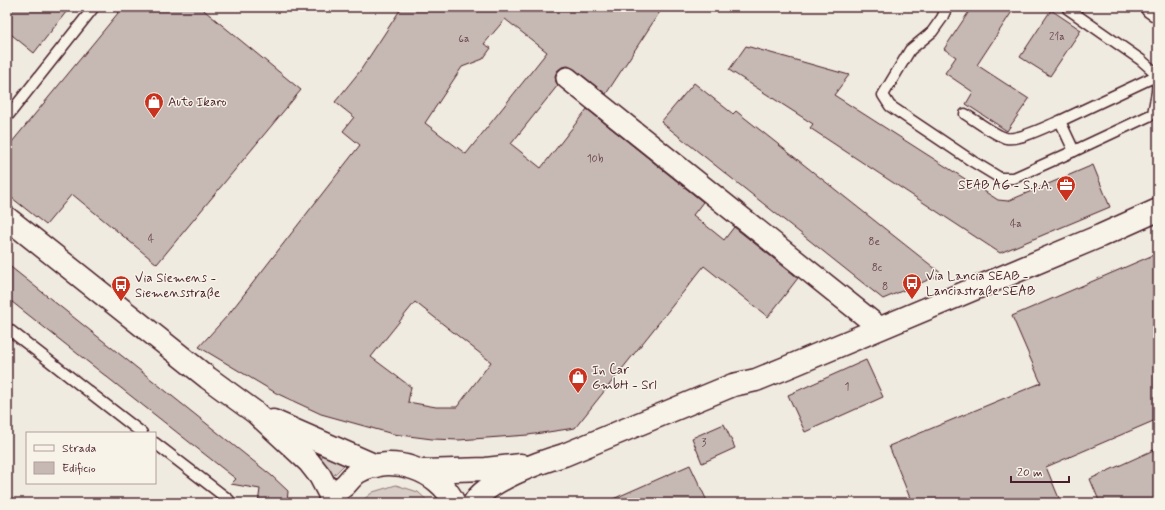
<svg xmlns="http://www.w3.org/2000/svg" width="1165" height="510" font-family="Mynerve,sans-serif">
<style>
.green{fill:#d8cdc6;stroke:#917678}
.building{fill:#c6b8b3;stroke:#4a1f2b;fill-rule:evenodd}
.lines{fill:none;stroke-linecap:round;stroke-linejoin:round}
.service-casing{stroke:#4a1f2b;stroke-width:13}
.minor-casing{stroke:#4a1f2b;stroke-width:24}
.secondary-casing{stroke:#4a1f2b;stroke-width:25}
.primary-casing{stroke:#4a1f2b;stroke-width:25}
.service{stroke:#f7f3e8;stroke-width:10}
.minor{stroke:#f7f3e8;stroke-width:21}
.secondary{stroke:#f7f3e8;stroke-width:22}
.primary{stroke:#f7f3e8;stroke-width:22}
.labels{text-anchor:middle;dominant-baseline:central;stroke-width:3;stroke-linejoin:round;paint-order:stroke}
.number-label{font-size:11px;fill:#69454d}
.poi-label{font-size:13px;fill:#4a1f2b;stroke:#f7f3e8;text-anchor:start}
</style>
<rect width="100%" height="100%" fill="#f0ebe0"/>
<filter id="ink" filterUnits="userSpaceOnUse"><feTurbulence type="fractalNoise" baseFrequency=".025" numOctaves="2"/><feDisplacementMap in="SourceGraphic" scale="8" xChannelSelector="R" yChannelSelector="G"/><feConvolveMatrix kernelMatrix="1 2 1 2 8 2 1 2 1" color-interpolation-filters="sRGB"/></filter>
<g filter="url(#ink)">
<!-- green -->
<g class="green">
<polygon points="315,452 345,464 333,476"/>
<polygon points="396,485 418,492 430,503 359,503 373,492"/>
</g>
<!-- building -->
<g class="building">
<polygon points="7,7 70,7 34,53 7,31"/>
<polygon points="123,7 200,7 301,90 157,264 72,194 46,225 7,194 7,148"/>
<path d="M402,7H663L606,94L574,69L568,66L562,67L557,71L555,76L556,82L558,85L511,144L541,168L587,109L703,202L693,215L724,240L734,227L798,278L768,317L704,266L575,428L528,435L459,440L432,439L393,434L321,414L276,393L199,347L228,315L360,145L343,131L354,117L335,102L360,71ZM505,19L547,52L466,154L425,123L462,67L483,59L491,48L484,44ZM415,302L491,362L457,407H436L408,402L411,387L371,357Z"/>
<polygon points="972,7 1015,7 977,65 1029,99 1007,131 966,104 973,92 945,73 956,57 944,49"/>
<polygon points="1051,10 1081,30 1050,76 1020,57"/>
<polygon points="746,46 849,75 834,95 998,200 1008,201 1093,165 1110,207 1000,253 810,128 813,124 729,70"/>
<polygon points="694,83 733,114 736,111 942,274 883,299 661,122"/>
<polygon points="1158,253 1158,419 1046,467 1061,503 912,503 889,446 1041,383 1012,316"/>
<polygon points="7,264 272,476 288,491 287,503 258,503 260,489 231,484 236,479 7,298"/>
<polygon points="866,360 883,397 805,432 788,395"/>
<polygon points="724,424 735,448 702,463 692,438"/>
<polygon points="1158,448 1158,503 1100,503 1090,479"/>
<polygon points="690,465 708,503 604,503"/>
</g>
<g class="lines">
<defs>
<g id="service">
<polyline points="947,7 942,18 932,32 910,50 883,95 890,106 972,161 1000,178 1014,178 1074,151"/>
<polyline points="1068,9 1141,60 1158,75 1157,92 1153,114 1074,151 1060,121 1158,75 1158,74"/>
<path d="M965,114C975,120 996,136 1006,138C1019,141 1047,126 1060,121"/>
<polyline points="7,117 94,7"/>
<polyline points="7,328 142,433"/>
<polyline points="155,443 229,500 223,503"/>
</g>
<polyline id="minor" points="567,78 880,328"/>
<g id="secondary">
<polyline points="7,218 208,378 256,413 309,462 320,476 331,497"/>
<polyline points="273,421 376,466"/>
<polyline points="423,471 486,469 521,465"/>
<path d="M329,503C332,495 338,490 345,485C349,481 353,475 358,472C390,453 440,470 454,503"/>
<path d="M474,503C486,481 540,462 564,455L733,385L756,380L788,367L1100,236L1158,210"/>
</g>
<polyline id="primary" points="1152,7 1158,11"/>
</defs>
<!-- service casing -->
<use href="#service" class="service-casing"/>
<!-- minor casing -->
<use href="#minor" class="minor-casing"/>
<!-- secondary casing -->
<use href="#secondary" class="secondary-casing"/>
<!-- primary casing -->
<use href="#primary" class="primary-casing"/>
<!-- service -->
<use href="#service" class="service"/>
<!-- minor -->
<use href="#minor" class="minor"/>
<!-- secondary -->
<use href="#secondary" class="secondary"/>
<!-- primary -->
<use href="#primary" class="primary"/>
</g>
</g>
<!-- icons -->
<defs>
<symbol id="shop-pin" viewBox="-11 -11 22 30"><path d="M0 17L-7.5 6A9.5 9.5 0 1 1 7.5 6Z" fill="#c8321e" stroke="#f7f3e8"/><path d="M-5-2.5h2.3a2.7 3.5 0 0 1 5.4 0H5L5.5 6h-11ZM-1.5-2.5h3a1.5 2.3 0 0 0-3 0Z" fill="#fff"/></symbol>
<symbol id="office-pin" viewBox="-11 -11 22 30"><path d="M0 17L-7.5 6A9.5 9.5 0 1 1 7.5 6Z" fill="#c8321e" stroke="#f7f3e8"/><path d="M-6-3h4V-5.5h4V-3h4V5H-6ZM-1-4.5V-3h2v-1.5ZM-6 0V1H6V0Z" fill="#fff"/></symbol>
<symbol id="bus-pin" viewBox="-11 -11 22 30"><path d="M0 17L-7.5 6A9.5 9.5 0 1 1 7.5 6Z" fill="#c8321e" stroke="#f7f3e8"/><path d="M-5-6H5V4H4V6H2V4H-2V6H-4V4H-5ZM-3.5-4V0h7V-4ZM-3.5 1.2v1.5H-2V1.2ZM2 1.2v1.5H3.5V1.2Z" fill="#fff"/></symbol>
</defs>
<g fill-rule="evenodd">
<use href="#shop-pin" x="143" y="91" width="22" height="30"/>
<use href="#office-pin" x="1055" y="174" width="22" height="30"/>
<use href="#bus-pin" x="901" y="272" width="22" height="30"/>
<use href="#bus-pin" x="110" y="274" width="22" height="30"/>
<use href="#shop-pin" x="567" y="366" width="22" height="30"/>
</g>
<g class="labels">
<!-- number labels -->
<g class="number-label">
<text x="1057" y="37">21a</text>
<text x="464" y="39">6a</text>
<text x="595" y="159">10b</text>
<text x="1016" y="224">4a</text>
<text x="151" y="239">4</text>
<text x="874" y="242">8e</text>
<text x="877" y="268">8c</text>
<text x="885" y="287">8</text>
<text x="847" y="387">1</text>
<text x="704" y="443">3</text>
</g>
<!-- poi labels -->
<g class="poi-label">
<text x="168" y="102">Auto Ikaro</text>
<text x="1052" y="185" text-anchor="end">SEAB AG - S.p.A.</text>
<text x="926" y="276">Via Lancia SEAB -<tspan x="926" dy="15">Lanciastraße SEAB</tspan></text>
<text x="135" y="278">Via Siemens -<tspan x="135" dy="15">Siemensstraße</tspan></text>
<text x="592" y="370">In Car<tspan x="592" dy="15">GmbH - Srl</tspan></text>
</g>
</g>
<!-- margin -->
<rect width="1165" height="510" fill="none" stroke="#f7f3e8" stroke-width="24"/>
<rect x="12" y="12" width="1141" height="486" fill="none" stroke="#4a1f2b" stroke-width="1.5" filter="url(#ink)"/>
<!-- legend -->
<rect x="26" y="432" width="130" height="52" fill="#f7f3e8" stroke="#b29e9c"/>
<rect x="34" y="445" width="20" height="6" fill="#f7f3e8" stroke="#b29e9c"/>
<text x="62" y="452" font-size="12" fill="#4a1f2b">Strada</text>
<rect x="34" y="462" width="20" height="12" fill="#c6b8b3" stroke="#b29e9c"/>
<text x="62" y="472" font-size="12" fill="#4a1f2b">Edificio</text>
<!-- scale -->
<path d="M1011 476v6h58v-6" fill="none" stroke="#4a1f2b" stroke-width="2"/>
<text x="1017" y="476" font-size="12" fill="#4a1f2b" stroke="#f7f3e8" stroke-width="3" paint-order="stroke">20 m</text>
</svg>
